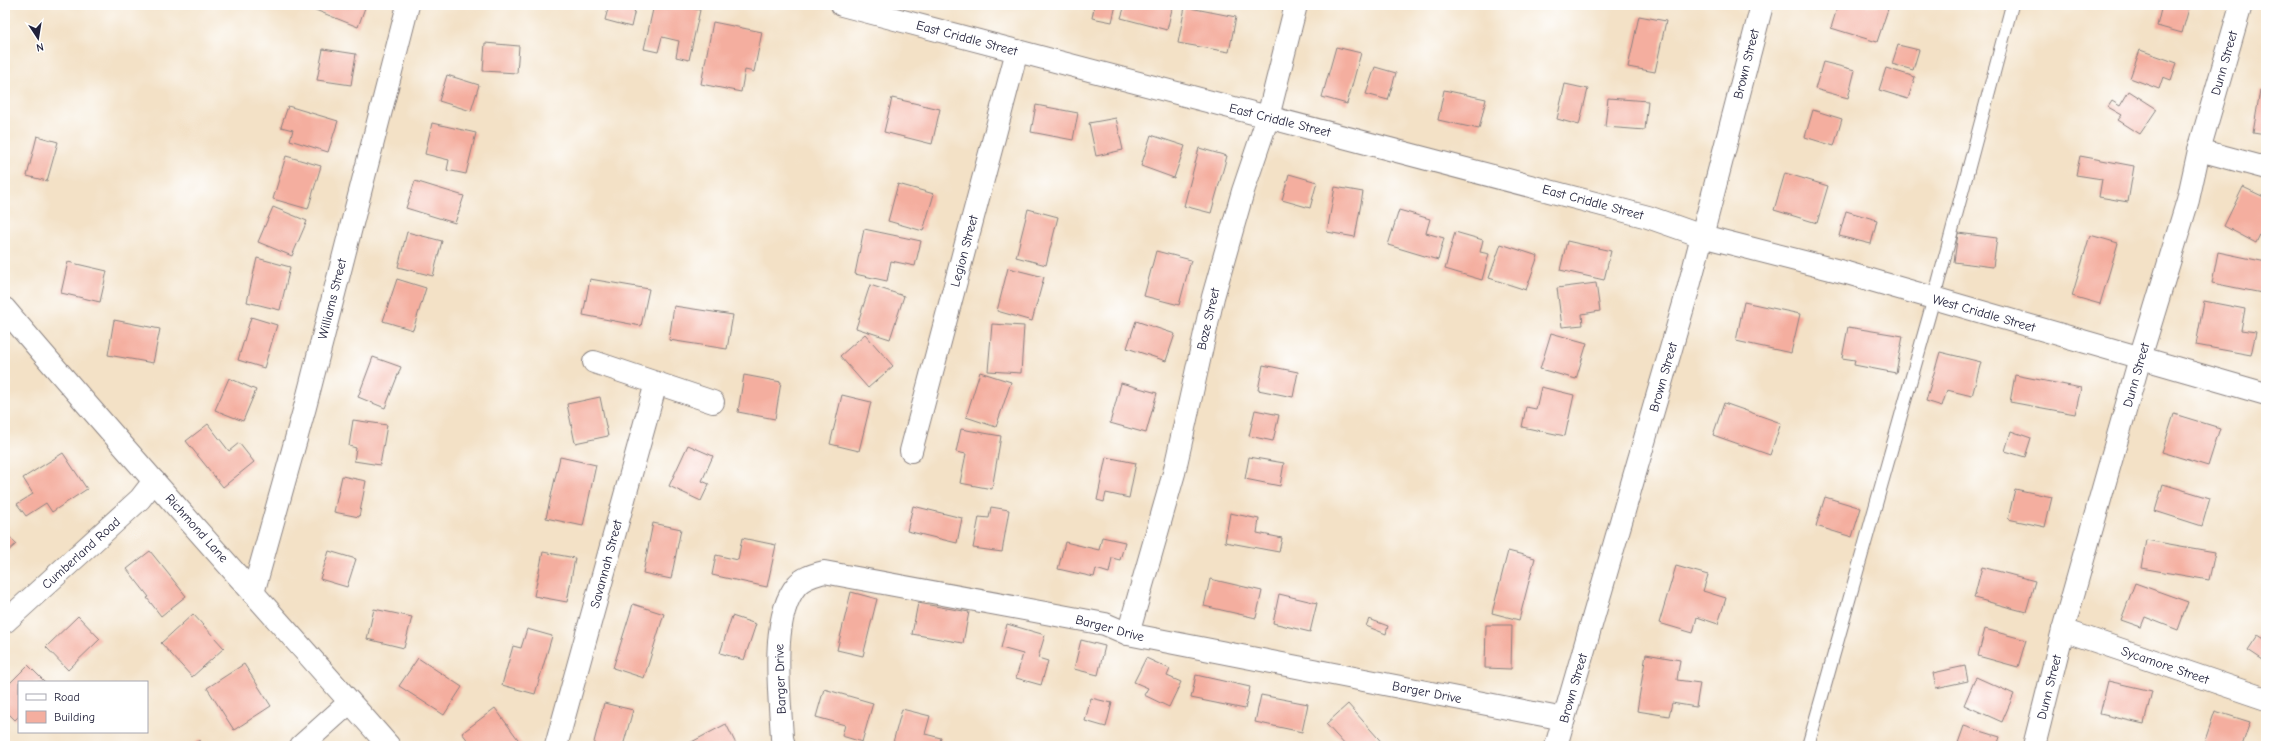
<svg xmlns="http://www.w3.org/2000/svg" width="2271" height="751" font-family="'Comic Neue',sans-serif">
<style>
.building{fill:#f4ae9f}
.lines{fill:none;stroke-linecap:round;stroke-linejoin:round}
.service-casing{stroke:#8a8280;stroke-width:14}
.minor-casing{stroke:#8a8280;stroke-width:24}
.tertiary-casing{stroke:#8a8280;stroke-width:24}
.secondary-casing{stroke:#8a8280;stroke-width:24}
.service{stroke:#fff;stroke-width:12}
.minor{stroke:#fff;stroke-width:22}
.tertiary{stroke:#fff;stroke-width:22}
.secondary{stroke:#fff;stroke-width:22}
.labels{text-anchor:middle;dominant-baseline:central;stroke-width:4;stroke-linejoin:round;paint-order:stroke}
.street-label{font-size:13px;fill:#22223b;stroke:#fff}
</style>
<rect width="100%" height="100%" fill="#fff"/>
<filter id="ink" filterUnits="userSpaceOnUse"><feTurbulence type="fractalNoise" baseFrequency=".025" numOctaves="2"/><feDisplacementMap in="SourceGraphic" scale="8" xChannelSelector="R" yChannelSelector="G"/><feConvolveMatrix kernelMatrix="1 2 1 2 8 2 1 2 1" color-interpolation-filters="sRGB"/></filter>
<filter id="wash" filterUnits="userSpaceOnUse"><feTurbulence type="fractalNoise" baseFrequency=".012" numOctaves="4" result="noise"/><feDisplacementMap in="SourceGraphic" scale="16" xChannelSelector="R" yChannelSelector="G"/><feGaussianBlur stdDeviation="0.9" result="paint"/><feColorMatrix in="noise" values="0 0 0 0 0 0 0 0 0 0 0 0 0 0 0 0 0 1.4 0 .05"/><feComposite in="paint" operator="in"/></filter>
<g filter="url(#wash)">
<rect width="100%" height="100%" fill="#f3e1c6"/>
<g id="blocks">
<!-- building -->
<g class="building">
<polygon points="303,5 366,5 358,27"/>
<polygon points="609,5 636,5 631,27 605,20"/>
<polygon points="654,5 675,5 700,10 689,60 676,57 679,41 662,37 658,52 644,49"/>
<polygon points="1081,5 1116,5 1112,22 1092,18 1094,8"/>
<polygon points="1125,5 1173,5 1167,30 1121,18"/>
<polygon points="1838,5 1889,6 1877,42 1831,28"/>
<polygon points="2162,5 2190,5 2182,33 2157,26"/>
<polygon points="1185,7 1236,17 1229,52 1178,43"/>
<polygon points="1639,16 1666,21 1655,72 1628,67"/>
<polygon points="713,22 762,32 754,72 745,70 741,92 701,84"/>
<polygon points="485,43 519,46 517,73 483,71"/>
<polygon points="1898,45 1919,50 1913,70 1892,64"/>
<polygon points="1336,47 1361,53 1347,104 1322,97"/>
<polygon points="323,49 356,54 351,85 317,80"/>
<polygon points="2140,50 2177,63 2171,80 2163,77 2159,89 2130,78"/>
<polygon points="1823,62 1855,70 1848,98 1815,89"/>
<polygon points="1375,67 1396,73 1388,100 1366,94"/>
<polygon points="1886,68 1915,77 1908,99 1879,90"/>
<polygon points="447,75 479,85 471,111 439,101"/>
<polygon points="1565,84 1588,89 1579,125 1557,119"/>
<polygon points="1444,90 1486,99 1479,129 1438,120"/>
<polygon points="2260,90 2266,91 2266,135 2253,133"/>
<polygon points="2129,91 2157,109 2140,134 2118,120 2122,115 2108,107 2112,101 2120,106"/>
<polygon points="892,98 940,109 932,144 884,132"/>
<polygon points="1608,98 1648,101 1645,130 1605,127"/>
<polygon points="1036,105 1078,113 1073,140 1031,132"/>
<polygon points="288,106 338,121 328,152 290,140 293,130 281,127"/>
<polygon points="1813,110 1842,119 1834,146 1805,137"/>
<polygon points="1116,118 1123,150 1096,156 1089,123"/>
<polygon points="432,123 476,133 466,174 447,170 449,160 425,154"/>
<polygon points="1151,135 1185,146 1174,178 1141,166"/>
<polygon points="37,136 58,142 47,181 27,176"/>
<polygon points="1199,148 1227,156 1211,213 1184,206"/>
<polygon points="286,156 321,166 308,209 273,199"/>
<polygon points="2080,156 2134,166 2128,202 2099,197 2102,179 2076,175"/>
<polygon points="1785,173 1828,186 1817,223 1774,210"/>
<polygon points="1289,174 1317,182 1310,208 1282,200"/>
<polygon points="415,181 464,196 455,223 406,208"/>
<polygon points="898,184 934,194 923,231 888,221"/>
<polygon points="1335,187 1363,192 1355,237 1327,232"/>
<polygon points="2243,187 2266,198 2266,222 2256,243 2224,226"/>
<polygon points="273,207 307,221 292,256 258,242"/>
<polygon points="1028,209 1058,217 1046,265 1016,257"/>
<polygon points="1399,210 1430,219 1426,233 1444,238 1438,260 1388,245"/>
<polygon points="1846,211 1877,220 1871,244 1839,236"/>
<polygon points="864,229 921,241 915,266 891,261 887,281 855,274"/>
<polygon points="407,232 442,241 433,276 398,267"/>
<polygon points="1455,232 1483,240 1480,252 1489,254 1482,280 1445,269"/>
<polygon points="1958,233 1997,238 1993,267 1954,262"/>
<polygon points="2090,235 2118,243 2100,304 2072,296"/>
<polygon points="1567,241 1611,251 1604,280 1560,270"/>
<polygon points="1501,244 1538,256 1526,290 1489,278"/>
<polygon points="1156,251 1191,260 1179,305 1144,296"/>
<polygon points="2218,252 2266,262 2262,293 2212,283"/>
<polygon points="257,258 290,267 280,310 247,302"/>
<polygon points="68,262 107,271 100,302 61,293"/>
<polygon points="1008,268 1044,277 1032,321 997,311"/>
<polygon points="397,279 426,288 413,330 383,321"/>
<polygon points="590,279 649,289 641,326 583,315"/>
<polygon points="1596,283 1600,311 1582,314 1583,325 1562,327 1557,288"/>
<polygon points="870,285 904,296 890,339 856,328"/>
<polygon points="2204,301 2245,309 2241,330 2256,332 2251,355 2196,345"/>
<polygon points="1744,302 1800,314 1791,353 1736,341"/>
<polygon points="674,306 733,315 727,349 669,340"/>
<polygon points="251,317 277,325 264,368 238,360"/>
<polygon points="114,320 160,329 153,363 108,355"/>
<polygon points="1136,321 1175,334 1166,361 1127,348"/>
<polygon points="992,324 1024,326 1021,373 988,371"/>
<polygon points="1848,327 1903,336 1896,373 1854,365 1855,360 1842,358"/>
<polygon points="1551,333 1587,343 1576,379 1540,369"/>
<polygon points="865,334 893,366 868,388 840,356"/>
<polygon points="1940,352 1981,362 1972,396 1947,390 1942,406 1926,401"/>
<polygon points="373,357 401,367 385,408 358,397"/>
<polygon points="1263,365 1298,372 1293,397 1258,390"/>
<polygon points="980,372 1011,382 996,427 966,417"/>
<polygon points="744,375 781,382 775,419 738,412"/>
<polygon points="2015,375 2081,388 2075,414 2010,402"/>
<polygon points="229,378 256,390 243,421 215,410"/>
<polygon points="1121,383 1157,393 1146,433 1110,423"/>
<polygon points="1541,387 1574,395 1565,436 1522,427 1526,407 1536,409"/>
<polygon points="842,395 871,402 859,451 830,444"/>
<polygon points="600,397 608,436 575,443 567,404"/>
<polygon points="1724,403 1781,423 1770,455 1713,435"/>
<polygon points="1255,410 1279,415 1273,441 1249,436"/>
<polygon points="2174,414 2220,428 2208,466 2162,452"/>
<polygon points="353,420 387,425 380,465 354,461 356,448 349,446"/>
<polygon points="208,424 229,451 239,443 254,462 223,487 186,441"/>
<polygon points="961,429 1001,436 992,489 960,483 966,454 956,452"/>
<polygon points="2011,431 2031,438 2025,457 2005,451"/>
<polygon points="688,445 713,456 702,481 709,484 701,501 669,486"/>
<polygon points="63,453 87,489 52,512 46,503 26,516 17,504 33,494 23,478"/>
<polygon points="560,457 596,465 583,526 546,518"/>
<polygon points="1106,457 1136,463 1129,498 1106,493 1104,502 1097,500"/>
<polygon points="1249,457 1284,463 1280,486 1245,479"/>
<polygon points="342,476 366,481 359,517 334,512"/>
<polygon points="2163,484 2210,498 2202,526 2155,511"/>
<polygon points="2015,489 2052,497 2045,527 2008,519"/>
<polygon points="1825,497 1861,508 1852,537 1816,526"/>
<polygon points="913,506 962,518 957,543 907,531"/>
<polygon points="991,507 1009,510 1002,552 973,548 979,517 989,518"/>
<polygon points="1230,513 1259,519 1257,533 1282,538 1279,552 1225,542"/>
<polygon points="653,523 681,529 671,579 643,573"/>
<polygon points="5,532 16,544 5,554"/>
<polygon points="1102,537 1125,542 1120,560 1112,558 1109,573 1096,569 1094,577 1058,569 1065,542 1099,550"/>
<polygon points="742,538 776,545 767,587 712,575 716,555 738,560"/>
<polygon points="2146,540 2215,552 2209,580 2141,568"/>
<polygon points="150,551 186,596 161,616 147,598 149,597 127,569"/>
<polygon points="329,551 356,559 347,587 320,579"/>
<polygon points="1508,551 1535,558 1519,620 1492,613"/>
<polygon points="543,552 575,558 567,602 534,596"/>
<polygon points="1676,566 1708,575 1703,591 1726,598 1718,624 1697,617 1693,633 1659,623"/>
<polygon points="1982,567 2035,581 2026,612 1974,598"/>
<polygon points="1210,579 1262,591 1256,618 1204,606"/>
<polygon points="2135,583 2188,602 2178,630 2145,617 2141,627 2121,620"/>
<polygon points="851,592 877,599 863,656 837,650"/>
<polygon points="1279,594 1317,603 1310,632 1273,623"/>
<polygon points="918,603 969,612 963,643 912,634"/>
<polygon points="633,604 664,614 644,678 613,668"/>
<polygon points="374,609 412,617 404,648 367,639"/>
<polygon points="193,614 224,648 192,677 161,643"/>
<polygon points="78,616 100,639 68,670 46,647"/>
<polygon points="732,616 756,624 744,660 720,653"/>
<polygon points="1369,619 1388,626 1386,634 1366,626"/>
<polygon points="1007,624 1045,635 1038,658 1048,661 1041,685 1016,678 1023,654 1001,648"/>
<polygon points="1486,625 1512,625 1511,669 1485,668"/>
<polygon points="527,629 552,636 535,694 502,685 513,646 521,648"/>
<polygon points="1985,629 2026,640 2018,667 1978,656"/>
<polygon points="2258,635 2266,640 2266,662 2248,650"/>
<polygon points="1081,640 1105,646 1098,675 1074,669"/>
<polygon points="1646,654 1680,660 1677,680 1700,683 1696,707 1672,703 1669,716 1637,711"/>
<polygon points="418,658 462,687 444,715 399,686"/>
<polygon points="1146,658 1170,669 1167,676 1181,682 1169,707 1144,695 1148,688 1134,682"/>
<polygon points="244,664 271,706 234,730 207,688"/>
<polygon points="28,665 45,682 19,682 19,716 15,720 5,710 5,688"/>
<polygon points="1965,666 1968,681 1936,688 1933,673"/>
<polygon points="1196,675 1250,687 1245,709 1191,698"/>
<polygon points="1976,677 2014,694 2002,722 1964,705"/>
<polygon points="2108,681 2152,691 2144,724 2100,714"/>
<polygon points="824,689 873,703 862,742 842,736 845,725 816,717"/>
<polygon points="1261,695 1308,704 1302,732 1255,722"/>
<polygon points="1091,698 1112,703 1106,727 1085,721"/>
<polygon points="604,703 633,710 623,746 593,746"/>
<polygon points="1348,704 1385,746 1346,746 1326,724"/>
<polygon points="495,708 523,746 472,746 462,733"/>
<polygon points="902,709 930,716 925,734 941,738 939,746 892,746"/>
<polygon points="2215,711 2250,722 2242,746 2203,746"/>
<polygon points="726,724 737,746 684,746"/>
<polygon points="1964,726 2000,737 1997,746 1957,746"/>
<polygon points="200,740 203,746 189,746"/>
</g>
</g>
</g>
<g filter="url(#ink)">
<use href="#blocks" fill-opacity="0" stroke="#8a8280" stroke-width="1"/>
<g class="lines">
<defs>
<polyline id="service" points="1808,746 1934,298 2012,5"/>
<g id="minor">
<polyline points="842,5 1648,217 1702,236 1847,273 2266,394"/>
<polyline points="2199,150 2266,168"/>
<polyline points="594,362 713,402"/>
<polyline points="911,451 1017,51"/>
<polyline points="253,593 305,407 408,5"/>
<polyline points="5,622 140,499 154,481"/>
<polyline points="2063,630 2266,699"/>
<polyline points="1128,634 1174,473 1213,297 1243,191 1268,117 1296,5"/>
<polyline points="301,746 350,702"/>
<polyline points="556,746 656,383"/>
<path d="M784,746L782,738C780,696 769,618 797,585C804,577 814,575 824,572L1105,624L1128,634L1564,719"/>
<polyline points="2034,746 2063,630 2140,358 2188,200 2199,150 2241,5"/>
</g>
<path id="tertiary" d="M5,309C130,457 261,601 389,746"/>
<polyline id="secondary" points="1556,746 1688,290 1762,5"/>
</defs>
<!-- service casing -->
<use href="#service" class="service-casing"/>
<!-- minor casing -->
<use href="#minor" class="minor-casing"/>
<!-- tertiary casing -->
<use href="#tertiary" class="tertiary-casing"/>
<!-- secondary casing -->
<use href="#secondary" class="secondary-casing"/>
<!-- service -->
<use href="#service" class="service"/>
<!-- minor -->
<use href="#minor" class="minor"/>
<!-- tertiary -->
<use href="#tertiary" class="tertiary"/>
<!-- secondary -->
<use href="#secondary" class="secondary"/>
</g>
</g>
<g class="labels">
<!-- street labels -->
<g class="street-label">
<text transform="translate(967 38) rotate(15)">East Criddle Street</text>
<text transform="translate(2224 63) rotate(-74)">Dunn Street</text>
<text transform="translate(1746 64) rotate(-76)">Brown Street</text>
<text transform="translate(1280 120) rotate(14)">East Criddle Street</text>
<text transform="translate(1593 202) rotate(15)">East Criddle Street</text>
<text transform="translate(964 251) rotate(-75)">Legion Street</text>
<text transform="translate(332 299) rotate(-76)">Williams Street</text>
<text transform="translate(1984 313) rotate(16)">West Criddle Street</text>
<text transform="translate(1208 319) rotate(-77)">Boze Street</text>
<text transform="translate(2136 375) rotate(-74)">Dunn Street</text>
<text transform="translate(1663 377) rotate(-74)">Brown Street</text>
<text transform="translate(197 528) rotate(48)">Richmond Lane</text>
<text transform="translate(81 553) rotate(-42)">Cumberland Road</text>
<text transform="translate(606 564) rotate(-75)">Savannah Street</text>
<text transform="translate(1110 628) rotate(15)">Barger Drive</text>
<text transform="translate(2165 665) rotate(19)">Sycamore Street</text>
<text transform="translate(780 679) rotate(-92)">Barger Drive</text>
<text transform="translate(2049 687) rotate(-76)">Dunn Street</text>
<text transform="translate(1573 688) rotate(-74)">Brown Street</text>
<text transform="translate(1427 692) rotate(11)">Barger Drive</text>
</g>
</g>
<!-- margin -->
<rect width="2271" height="751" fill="none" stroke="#fff" stroke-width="20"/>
<!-- legend -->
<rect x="18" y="681" width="130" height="52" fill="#ffffff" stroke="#a7a7b1"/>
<rect x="26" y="694" width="20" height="6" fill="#ffffff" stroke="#a7a7b1"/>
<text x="54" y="701" font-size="12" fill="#22223b">Road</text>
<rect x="26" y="711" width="20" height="12" fill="#f4ae9f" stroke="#a7a7b1"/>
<text x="54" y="721" font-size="12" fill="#22223b">Building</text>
<!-- north arrow -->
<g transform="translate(38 38) rotate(168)" stroke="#ffffff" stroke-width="3" paint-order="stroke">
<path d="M0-3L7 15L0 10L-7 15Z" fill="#22223b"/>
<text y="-6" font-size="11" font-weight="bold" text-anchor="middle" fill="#22223b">N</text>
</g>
</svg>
